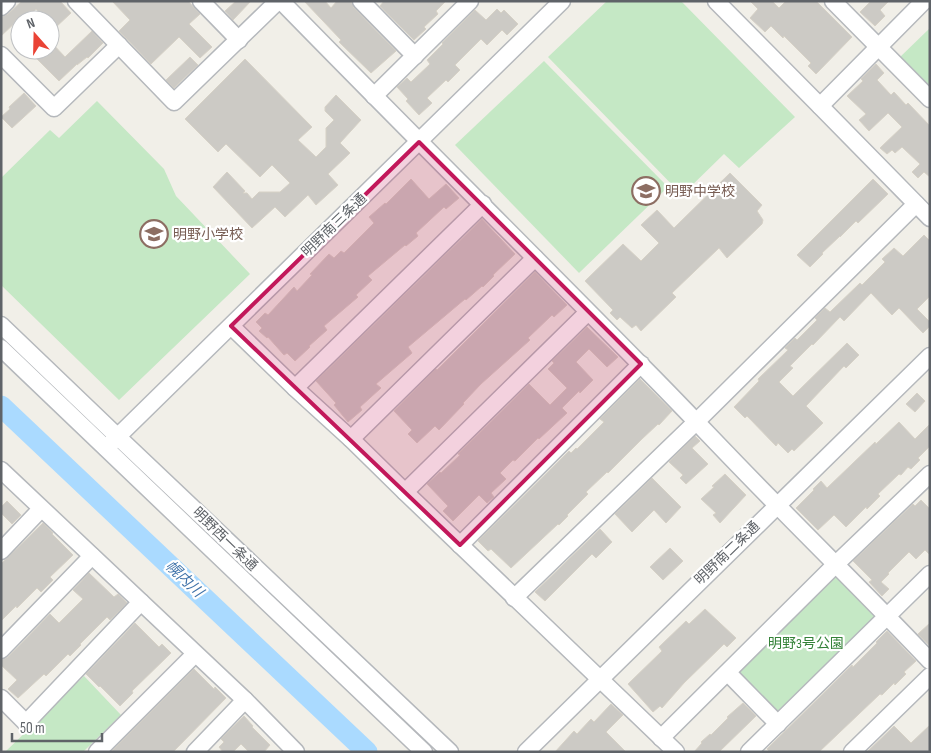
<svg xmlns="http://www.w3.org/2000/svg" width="931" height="753" font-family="'Sofia Sans Condensed','Noto Sans JP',sans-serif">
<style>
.green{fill:#c5e8c5}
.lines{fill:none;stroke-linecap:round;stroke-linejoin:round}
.river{stroke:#aadaff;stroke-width:21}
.building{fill:#cccac5;stroke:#d6d1c6}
.minor-casing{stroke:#b5b8bc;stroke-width:19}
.minor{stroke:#fff;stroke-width:16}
.marked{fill:#c2185b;fill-opacity:0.2;stroke:#c2185b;stroke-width:4;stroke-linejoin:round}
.labels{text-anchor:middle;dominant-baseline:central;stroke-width:4.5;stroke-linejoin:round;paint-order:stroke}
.education-label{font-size:14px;fill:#785e54;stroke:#fff;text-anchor:start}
.street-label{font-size:14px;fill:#5f6368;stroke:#fff}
.park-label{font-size:14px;fill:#348238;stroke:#fff}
.water-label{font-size:15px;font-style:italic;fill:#4174aa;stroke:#fff}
</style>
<rect width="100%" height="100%" fill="#f1efe8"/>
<!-- green -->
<g class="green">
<polygon points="607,1 681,1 795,117 739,168 724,154 682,195 548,57"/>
<polygon points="930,28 930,91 898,59"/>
<polygon points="544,61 668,187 579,273 455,145"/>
<polygon points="97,101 164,169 176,196 250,274 119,400 1,285 1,178 50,130 59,138"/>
<polygon points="835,575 876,616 777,712 737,671"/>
<polygon points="84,676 121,715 83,752 5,752"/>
</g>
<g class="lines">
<!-- river -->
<polyline class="river" points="1,406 367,752"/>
</g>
<!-- building -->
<g class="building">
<polygon points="22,1 60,1 71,13 55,28 50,24 50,20 47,20 36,9 25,20 18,20 1,36 1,17 8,14"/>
<polygon points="112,1 188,1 200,14 189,24 212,47 200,58 179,37 151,64 119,31 130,20"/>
<polygon points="236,1 251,1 233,20 225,11"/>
<polygon points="304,1 325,1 331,8 337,1 351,1 354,8 396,51 371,73 339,42 341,40"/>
<polygon points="384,1 446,1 436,11 438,14 424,27 426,29 414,40 380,6"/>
<polygon points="750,1 772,1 779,8 786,1 816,1 852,37 816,74 808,66 811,63 784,36 783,38 771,26 765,32 750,18 758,9"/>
<polygon points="871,1 889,1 880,10 885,16 875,26 860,12"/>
<polygon points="497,9 501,13 504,10 518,24 507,35 502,30 487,45 481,39 455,65 460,70 448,82 446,80 427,98 432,103 419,115 406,101 408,99 397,87 407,78 411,82 430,64 427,60 443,44 442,43 475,10 486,20"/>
<polygon points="92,31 103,43 88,58 87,57 77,65 77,64 59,81 28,50 50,50 50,41 65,57"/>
<polygon points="190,57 198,65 174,88 166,80"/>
<polygon points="245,59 312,127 298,140 316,157 326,147 326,128 334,120 325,111 325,107 336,95 361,120 340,143 350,153 328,174 338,185 316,205 308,195 285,217 275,207 252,228 213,187 227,172 245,191 243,193 247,193 252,199 259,192 280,192 290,183 272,165 260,177 226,144 218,152 185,119"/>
<polygon points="876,64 884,73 877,80 891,95 894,92 906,105 908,103 930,126 930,177 924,172 918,178 912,172 920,164 902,147 895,153 892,150 887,154 880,148 902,127 888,113 869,131 859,120 866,114 847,96 863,81 861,79"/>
<polygon points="24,93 36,106 12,128 1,117 10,109 9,107"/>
<polygon points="730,173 762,205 757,211 763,220 762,224 727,258 719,248 672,293 676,297 641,331 636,325 632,328 620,317 617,320 610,313 613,310 585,281 623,244 641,261 659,243 641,225 657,210 674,228"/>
<polygon points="411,179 429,199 446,184 459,198 446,209 444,207 416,233 418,236 406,246 405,245 368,276 372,280 356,295 358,297 324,326 327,330 309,346 310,347 295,361 287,353 284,355 268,337 267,338 259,331 262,328 256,322 265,313 268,315 294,287 297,291 312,275 310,274 329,254 334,258 341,251 344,253 374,223 369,217 385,203 386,204"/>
<polygon points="873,179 888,194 858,223 856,221 840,237 840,236 822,253 823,254 810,267 797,255"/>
<polygon points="482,219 515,254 493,275 494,276 483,287 482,286 466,300 465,299 408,347 412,353 376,384 381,388 360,407 362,410 348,422 334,405 336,403 316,381"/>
<polygon points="924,235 930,241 930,296 917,309 930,322 930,326 923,333 899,308 892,315 871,293 844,321 840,317 813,345 812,344 790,366 793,368 779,382 793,396 847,343 859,355 846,368 844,366 806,406 823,423 794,451 792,449 788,453 778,443 776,446 747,416 745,418 734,407 759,381 758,379 788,350 785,348 795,338 797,340 817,320 815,318 825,308 830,312 860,283 862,285 885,262 882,259 894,248 903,256"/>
<polygon points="535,272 567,305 554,317 552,315 528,338 530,340 481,384 463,403 464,404 439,430 435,426 417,443 408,434 412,430 394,411 436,369 437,370"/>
<polygon points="587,327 618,357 607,367 589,349 576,362 593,380 580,393 579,391 562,408 567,413 539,439 538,438 515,461 513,460 500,473 506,479 491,493 494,497 487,503 479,495 453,521 443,511 448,506 427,484 440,472 441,473 460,455 458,454 529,384 550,405 567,388 548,369 554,363 552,361"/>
<polygon points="640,379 672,411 659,425 658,424 642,439 608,473 607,472 586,492 588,494 567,515 568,516 559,525 558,524 511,568 491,549 488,551 478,541 569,451 571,453 576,448 577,449 604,422 600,419"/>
<polygon points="917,393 925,401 915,412 906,404"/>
<polygon points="899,422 915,439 930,424 930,446 918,458 920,460 911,469 908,467 901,475 899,474 878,494 880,496 867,509 866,507 846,527 834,515 818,530 796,508 814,490 813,489 821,481 827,488 875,442 876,444"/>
<polygon points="695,436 700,441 692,448 708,464 686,484 680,478 683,475 669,462"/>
<polygon points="725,474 746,495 720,523 713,515 716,513 701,499 714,487 712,486"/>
<polygon points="652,478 681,507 666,523 654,510 632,532 615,514"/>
<polygon points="921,500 930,509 930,555 925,550 916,559 909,552 888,573 889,574 881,582 889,589 882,596 869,582 872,580 853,561 913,504 915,506"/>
<polygon points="7,501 21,515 12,524 1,513 1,507"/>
<polygon points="43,523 53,533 52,534 73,555 50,577 53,580 41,592 37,588 17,608 16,606 1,621 1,564"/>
<polygon points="600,529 612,542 596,558 592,554 545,601 535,592"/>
<polygon points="670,548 683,561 663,580 650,567"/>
<polygon points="89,573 114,597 118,594 127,603 110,620 107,617 80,644 81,645 70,656 68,654 46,676 44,674 18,698 8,689 17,680 1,665 1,660 8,657 50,614 59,623 83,599 73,590"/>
<polygon points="705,609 736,638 727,647 724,644 684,683 662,708 660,706 653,712 628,684 662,651 659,647 686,621 689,624"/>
<polygon points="135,623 159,647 162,644 171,653 132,691 133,693 120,706 100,686 99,687 86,674"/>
<polygon points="930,623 930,646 918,634"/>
<polygon points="887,631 916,661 904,672 906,674 895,685 894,683 882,695 880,694 819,752 770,752 767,749 852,665 853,667 877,643 876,642"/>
<polygon points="194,669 214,689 215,687 226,698 173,752 111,752"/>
<polygon points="743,703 756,716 719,752 694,752 702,743 701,742 710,734 711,735 728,718 727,717"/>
<polygon points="611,704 623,715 606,732 626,752 555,752 574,731 577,734 591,719 594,722"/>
<polygon points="244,716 253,726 252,727 270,745 264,752 249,752 241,744 233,752 223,752 219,747 224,742 221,739"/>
<polygon points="930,725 930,752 867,752 894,726 911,743"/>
</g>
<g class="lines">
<defs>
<g id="minor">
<polyline points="76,1 174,102 278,1"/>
<polyline points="201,1 239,40"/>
<path d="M281,1C400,123 521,243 641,365C687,411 731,459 777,505C828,557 880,608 930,661"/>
<polyline points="361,1 415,56"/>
<polyline points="716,1 820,106 930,218"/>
<polyline points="833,1 930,99"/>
<polyline points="1,7 7,1"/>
<polyline points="1,55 54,108 119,45"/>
<polyline points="374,96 470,1"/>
<polyline points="820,106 924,1"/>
<polyline points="1,325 118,437 450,752"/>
<polyline points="231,326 295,388 351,439 405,492 676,752"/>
<polyline points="1,348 251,587 424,752"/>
<polyline points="295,388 483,204"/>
<polyline points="351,439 535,258"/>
<polyline points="106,448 562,1"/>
<polyline points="1,470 245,700 296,752"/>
<polyline points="405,492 588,312"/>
<polyline points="460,545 641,364"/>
<polyline points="1,551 41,509"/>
<polyline points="514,598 697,421 916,204"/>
<polyline points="1,650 92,556"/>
<polyline points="728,673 778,724"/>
<polyline points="1,698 26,723 141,602"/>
<polyline points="661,738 836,564 930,474"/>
<polyline points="97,752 195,654"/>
<polyline points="195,752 245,700"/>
<polyline points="526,752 930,356"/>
<polyline points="749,752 930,574"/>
<polyline points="852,752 930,676"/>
</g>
</defs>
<!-- minor casing -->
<use href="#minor" class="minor-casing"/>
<!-- minor -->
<use href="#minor" class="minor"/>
</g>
<!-- marked area -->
<path class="marked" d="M419,142L641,364L460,545L231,326Z"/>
<!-- icons -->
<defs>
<symbol id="school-ring" viewBox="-11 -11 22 22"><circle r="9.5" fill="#fff" stroke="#8d6e63" stroke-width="1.5"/><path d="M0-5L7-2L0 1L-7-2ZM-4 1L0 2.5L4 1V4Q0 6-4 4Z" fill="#8d6e63"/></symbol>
</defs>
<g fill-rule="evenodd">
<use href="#school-ring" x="630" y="175" width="32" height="32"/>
<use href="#school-ring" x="138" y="218" width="32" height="32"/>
</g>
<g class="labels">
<!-- education labels -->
<g class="education-label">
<text x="665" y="191">明野中学校</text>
<text x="173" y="234">明野小学校</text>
</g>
<!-- street labels -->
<g class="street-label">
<text transform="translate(334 225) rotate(-44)">明野南三条通</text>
<text transform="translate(225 539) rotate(44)">明野西一条通</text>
<text transform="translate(727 553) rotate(-44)">明野南二条通</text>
</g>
<!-- park labels -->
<g class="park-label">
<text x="806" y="643">明野3号公園</text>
</g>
<!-- water labels -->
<g class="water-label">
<text transform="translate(184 579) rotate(43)">幌内川</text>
</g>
</g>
<!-- border -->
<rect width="931" height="753" fill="none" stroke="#5f6368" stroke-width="5"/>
<!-- north arrow -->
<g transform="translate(35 35) rotate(340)"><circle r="24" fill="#ffffff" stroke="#bfc1c3"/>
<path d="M0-4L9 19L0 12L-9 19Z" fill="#ea4335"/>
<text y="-8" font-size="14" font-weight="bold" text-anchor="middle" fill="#5f6368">N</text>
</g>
<!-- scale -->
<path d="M12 733v8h90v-8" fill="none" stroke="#5f6368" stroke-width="2.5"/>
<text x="20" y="733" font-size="15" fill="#5f6368" stroke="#ffffff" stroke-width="4" paint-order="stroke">50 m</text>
</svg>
